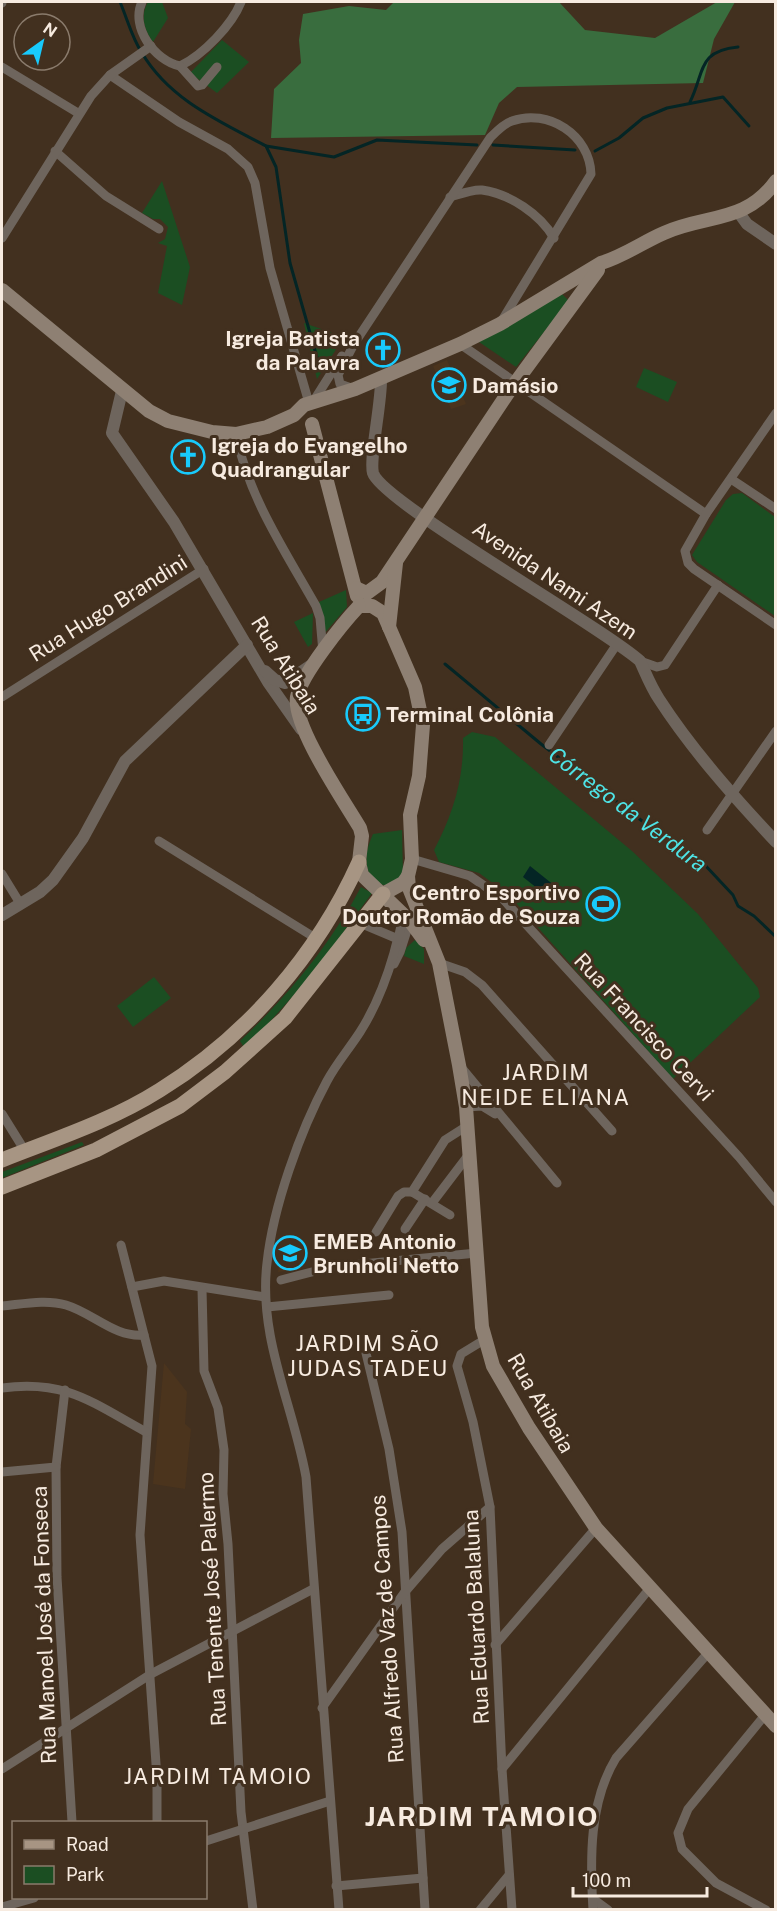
<svg xmlns="http://www.w3.org/2000/svg" width="777" height="1911" font-family="'Public Sans',sans-serif">
<style>
.built{fill:#4b341d}
.green{fill:#1b4e22}
.forest{fill:#396d3e}
.water{fill:#042525}
.lines{fill:none;stroke-linecap:round;stroke-linejoin:round}
.stream{stroke:#042525;stroke-width:3}
.minor{stroke:#6e655d;stroke-width:9}
.tertiary{stroke:#6e655d;stroke-width:12}
.secondary{stroke:#8e8073;stroke-width:14}
.primary{stroke:#a79583;stroke-width:15}
.labels{text-anchor:middle;dominant-baseline:central;stroke-width:6;stroke-linejoin:round;paint-order:stroke}
.poi-label{font-size:21px;font-weight:bold;fill:#f7ebe0;stroke:#42301f;text-anchor:start}
.street-label{font-size:21px;fill:#f7ebe0;stroke:#42301f}
.water-label{font-size:22px;font-style:italic;fill:#4ee3e5;stroke:#42301f}
.neighbourhood-label{font-size:22px;letter-spacing:1.5px;fill:#f7ebe0;stroke:#42301f}
.district-label{font-size:27px;font-weight:bold;letter-spacing:1.5px;fill:#f7ebe0;stroke:#42301f}
</style>
<rect width="100%" height="100%" fill="#42301f"/>
<!-- built -->
<g class="built">
<polygon points="447,360 466,404 451,409 433,366"/>
<polygon points="283,1239 299,1239 301,1269 278,1272"/>
<polygon points="164,1363 187,1392 185,1424 191,1429 185,1489 153,1484"/>
</g>
<!-- green -->
<g class="green">
<path d="M148,2H162L168,18L153,42C144,30 140,15 148,2Z"/>
<polygon points="222,40 249,62 217,93 190,73"/>
<polygon points="162,181 190,267 182,305 158,293 167,246 158,243 165,239 168,227 160,219 153,219 142,213"/>
<polygon points="562,294 569,301 516,367 479,342"/>
<polygon points="304,323 344,337 317,379 316,375"/>
<polygon points="644,368 677,382 668,402 636,387"/>
<polygon points="742,493 775,517 775,616 697,562 692,555 726,500 733,494"/>
<polygon points="346,590 347,607 323,635 319,602"/>
<polygon points="313,613 312,644 308,647 294,622"/>
<path d="M472,732L495,737L632,851L698,914L758,988L760,997L673,1079L509,895L479,873L439,862L434,850C453,814 464,779 463,738Z"/>
<path d="M402,830L403,877L395,886L374,884C364,866 364,854 373,834Z"/>
<path d="M361,887L372,893L313,974L245,1049L240,1041C288,996 330,945 361,887Z"/>
<polygon points="415,940 424,949 424,964 404,956 406,948"/>
<polygon points="154,977 171,998 133,1027 117,1006"/>
<polygon points="82,1142 84,1145 2,1178 2,1172"/>
</g>
<!-- forest -->
<polygon class="forest" points="394,2 559,2 585,30 655,38 717,2 735,2 714,39 703,83 517,87 499,103 485,135 271,138 274,89 301,63 299,40 303,14 349,6 386,10"/>
<!-- water -->
<polygon class="water" points="530,866 555,886 547,896 523,877"/>
<g class="lines">
<!-- stream -->
<g class="stream">
<path d="M120,2C127,18 132,38 142,53C170,100 219,121 266,146L276,167L290,263L318,361"/>
<path d="M690,102C705,72 697,51 738,47"/>
<polyline points="493,145 575,150"/>
<polyline points="266,146 334,157 377,140 477,145"/>
<polyline points="595,151 619,138 643,118 667,108 723,97 749,126"/>
<polyline points="445,664 541,744 654,830 663,833 668,842 680,851 704,864 733,895 738,906 754,916 776,937"/>
</g>
<!-- minor -->
<g class="minor">
<path d="M142,2C130,27 155,61 180,66C203,55 232,25 241,2"/>
<polyline points="2,3 2,2"/>
<polyline points="180,66 198,86 202,85 217,67"/>
<polyline points="2,67 78,113"/>
<polyline points="110,75 179,122 228,149 248,167 255,183 270,268 309,403"/>
<polyline points="55,151 106,196 159,229"/>
<path d="M450,197C460,194 473,189 482,190C510,194 540,214 554,238"/>
<polyline points="2,238 91,96 110,75 151,46"/>
<polyline points="460,344 706,514"/>
<path d="M354,389L340,384L338,375L354,344L490,138C496,132 503,124 512,121C548,108 590,135 591,174L501,322"/>
<polyline points="313,402 342,356"/>
<polyline points="776,413 706,514 685,551 688,563 694,569 776,625"/>
<path d="M236,434C248,496 285,551 316,606L320,618L323,652"/>
<polyline points="731,479 776,509"/>
<polyline points="640,661 657,667 665,665 718,585"/>
<polyline points="2,697 204,569"/>
<polyline points="549,745 617,644"/>
<polyline points="707,830 776,731"/>
<polyline points="159,841 317,939"/>
<polyline points="412,859 470,876 502,898 739,1157 776,1202"/>
<polyline points="2,874 21,905"/>
<polyline points="360,923 398,939"/>
<polyline points="439,963 465,972 482,985 612,1131"/>
<polyline points="394,964 400,952 410,921"/>
<polyline points="461,1067 557,1183"/>
<polyline points="466,1107 482,1106 495,1114"/>
<polyline points="2,1114 25,1151"/>
<polyline points="412,1192 450,1215"/>
<polyline points="432,1203 470,1153"/>
<polyline points="405,1229 425,1199"/>
<polyline points="376,1232 398,1196 404,1192 412,1192 445,1140 467,1126"/>
<polyline points="121,1245 152,1366 140,1535 157,1778 157,1822"/>
<polyline points="281,1280 331,1267 477,1253"/>
<polyline points="132,1287 164,1281 265,1297"/>
<polyline points="202,1289 204,1371 218,1408 224,1450 223,1494 228,1544 241,1812 253,1910"/>
<path d="M2,1306C23,1304 46,1299 66,1305C93,1313 115,1338 144,1335"/>
<polyline points="267,1307 389,1295"/>
<polyline points="484,1340 461,1354 457,1366 473,1422 490,1507 502,1769 512,1910"/>
<polyline points="365,1349 389,1449 402,1532 425,1910"/>
<path d="M2,1388C65,1379 93,1403 146,1432"/>
<polyline points="65,1390 56,1467 57,1577 72,1822"/>
<polyline points="2,1472 56,1467"/>
<polyline points="495,1645 596,1528"/>
<polyline points="322,1708 404,1593 442,1549 490,1507"/>
<polyline points="765,1715 688,1809 678,1833 682,1849 716,1883 766,1910"/>
<polyline points="2,1769 151,1674 313,1589"/>
<polyline points="502,1769 650,1588"/>
<polyline points="206,1841 330,1801"/>
<polyline points="336,1886 423,1878"/>
<polyline points="593,1899 608,1910"/>
<polyline points="2,1907 34,1898"/>
<path d="M339,1910L306,1477C293,1405 258,1337 267,1263C273,1207 300,1131 327,1081C336,1064 349,1049 360,1032C376,1007 386,981 394,953C397,939 403,927 402,913"/>
<polyline points="480,1910 509,1875"/>
<path d="M593,1910C590,1859 589,1802 616,1758L708,1653"/>
</g>
<!-- tertiary -->
<g class="tertiary">
<polyline points="739,213 747,224 776,244"/>
<path d="M381,378C382,401 369,459 373,473C382,502 601,626 640,661C646,674 651,687 659,699C692,750 734,797 776,842"/>
<polyline points="122,391 112,433 174,522 268,682 301,729"/>
<polyline points="265,671 275,680 285,683 310,666"/>
<polyline points="2,915 40,892 53,880 83,838 125,761 247,645"/>
</g>
<!-- secondary -->
<g class="secondary">
<path d="M2,290L149,411L168,421L212,432L236,434L267,427L294,415L304,405L355,389L460,344L500,324L601,263C624,256 643,242 664,233C706,214 745,224 776,181"/>
<polyline points="312,424 357,596"/>
<polyline points="356,588 367,593 382,582 510,390 598,270"/>
<polyline points="359,606 372,606 383,613 415,687 423,725 419,776 410,815 412,859 408,876 409,888 439,963 459,1065 466,1107 482,1327 493,1366 529,1428 596,1528 776,1726"/>
<path d="M359,606C343,623 301,675 297,697C292,725 344,801 360,828L362,836L359,862L362,875L410,921L424,940"/>
<polyline points="389,627 396,563"/>
<polyline points="383,894 403,883 408,876"/>
</g>
<!-- primary -->
<g class="primary">
<path d="M2,1160C55,1139 111,1121 160,1090C247,1036 317,955 359,862"/>
<polyline points="2,1187 96,1150 180,1106 225,1072 285,1018 383,894"/>
</g>
</g>
<!-- icons -->
<defs>
<symbol id="church-ring" viewBox="-11 -11 22 22"><circle r="9.5" fill="#42301f" stroke="#18cafc" stroke-width="1.5"/><path d="M-1.2-6h2.4v3.5h3.3v2.4h-3.3V6h-2.4V-.1h-3.3v-2.4h3.3Z" fill="#18cafc"/></symbol>
<symbol id="university-ring" viewBox="-11 -11 22 22"><circle r="9.5" fill="#42301f" stroke="#18cafc" stroke-width="1.5"/><path d="M0-5L7-2L0 1L-7-2ZM-4 1L0 2.5L4 1V4Q0 6-4 4Z" fill="#18cafc"/></symbol>
<symbol id="bus-ring" viewBox="-11 -11 22 22"><circle r="9.5" fill="#42301f" stroke="#18cafc" stroke-width="1.5"/><path d="M-5-6H5V4H4V6H2V4H-2V6H-4V4H-5ZM-3.5-4V0h7V-4ZM-3.5 1.2v1.5H-2V1.2ZM2 1.2v1.5H3.5V1.2Z" fill="#18cafc"/></symbol>
<symbol id="stadium-ring" viewBox="-11 -11 22 22"><circle r="9.5" fill="#42301f" stroke="#18cafc" stroke-width="1.5"/><path d="M0-5a6.5 5 0 1 0 0 10a6.5 5 0 1 0 0-10ZM-3.5-1.8h7v3.6h-7Z" fill="#18cafc"/></symbol>
<symbol id="school-ring" viewBox="-11 -11 22 22"><circle r="9.5" fill="#42301f" stroke="#18cafc" stroke-width="1.5"/><path d="M0-5L7-2L0 1L-7-2ZM-4 1L0 2.5L4 1V4Q0 6-4 4Z" fill="#18cafc"/></symbol>
</defs>
<g fill-rule="evenodd">
<use href="#church-ring" x="364" y="331" width="38" height="38"/>
<use href="#university-ring" x="430" y="366" width="38" height="38"/>
<use href="#church-ring" x="169" y="438" width="38" height="38"/>
<use href="#bus-ring" x="344" y="695" width="38" height="38"/>
<use href="#stadium-ring" x="584" y="885" width="38" height="38"/>
<use href="#school-ring" x="271" y="1234" width="38" height="38"/>
</g>
<g class="labels">
<!-- poi labels -->
<g class="poi-label">
<text x="360" y="338" text-anchor="end">Igreja Batista<tspan x="360" dy="24">da Palavra</tspan></text>
<text x="472" y="385">Damásio</text>
<text x="211" y="445">Igreja do Evangelho<tspan x="211" dy="24">Quadrangular</tspan></text>
<text x="386" y="714">Terminal Colônia</text>
<text x="580" y="892" text-anchor="end">Centro Esportivo<tspan x="580" dy="24">Doutor Romão de Souza</tspan></text>
<text x="313" y="1241">EMEB Antonio<tspan x="313" dy="24">Brunholi Netto</tspan></text>
</g>
<!-- street labels -->
<g class="street-label">
<text transform="translate(555 580) rotate(34)">Avenida Nami Azem</text>
<text transform="translate(108 608) rotate(-32)">Rua Hugo Brandini</text>
<text transform="translate(286 665) rotate(58)">Rua Atibaia</text>
<text transform="translate(644 1027) rotate(47)">Rua Francisco Cervi</text>
<text transform="translate(541 1403) rotate(60)">Rua Atibaia</text>
<text transform="translate(212 1599) rotate(-93)">Rua Tenente José Palermo</text>
<text transform="translate(476 1617) rotate(-93)">Rua Eduardo Balaluna</text>
<text transform="translate(44 1625) rotate(-92)">Rua Manoel José da Fonseca</text>
<text transform="translate(387 1629) rotate(-94)">Rua Alfredo Vaz de Campos</text>
</g>
<!-- water labels -->
<g class="water-label">
<text transform="translate(628 809) rotate(37)">Córrego da Verdura</text>
</g>
<!-- neighbourhood labels -->
<g class="neighbourhood-label">
<text x="546" y="1072">JARDIM<tspan x="546" dy="25">NEIDE ELIANA</tspan></text>
<text x="368" y="1343">JARDIM SÃO<tspan x="368" dy="25">JUDAS TADEU</tspan></text>
<text x="218" y="1776">JARDIM TAMOIO</text>
</g>
<!-- district labels -->
<g class="district-label">
<text x="482" y="1816">JARDIM TAMOIO</text>
</g>
</g>
<!-- border -->
<rect width="777" height="1911" fill="none" stroke="#f7ebe0" stroke-width="6"/>
<!-- legend -->
<rect x="12" y="1821" width="195" height="78" fill="#42301f" stroke="#8a7b6c" stroke-width="1.5"/>
<rect x="24" y="1840" width="30" height="9" fill="#a79583" stroke="#8a7b6c" stroke-width="1.5"/>
<text x="66" y="1851" font-size="18" fill="#f7ebe0">Road</text>
<rect x="24" y="1866" width="30" height="18" fill="#1b4e22" stroke="#8a7b6c" stroke-width="1.5"/>
<text x="66" y="1881" font-size="18" fill="#f7ebe0">Park</text>
<!-- north arrow -->
<g transform="translate(42 42) rotate(34)"><circle r="28" fill="#42301f" stroke="#8a7b6c" stroke-width="1.5"/>
<path d="M0-4.5L10 22L0 15L-10 22Z" fill="#18cafc"/>
<text y="-9" font-size="16" font-weight="bold" text-anchor="middle" fill="#f7ebe0">N</text>
</g>
<!-- scale -->
<path d="M573 1887v9h134v-9" fill="none" stroke="#f7ebe0" stroke-width="3"/>
<text x="582" y="1887" font-size="18" fill="#f7ebe0" stroke="#42301f" stroke-width="4.5" paint-order="stroke">100 m</text>
</svg>
